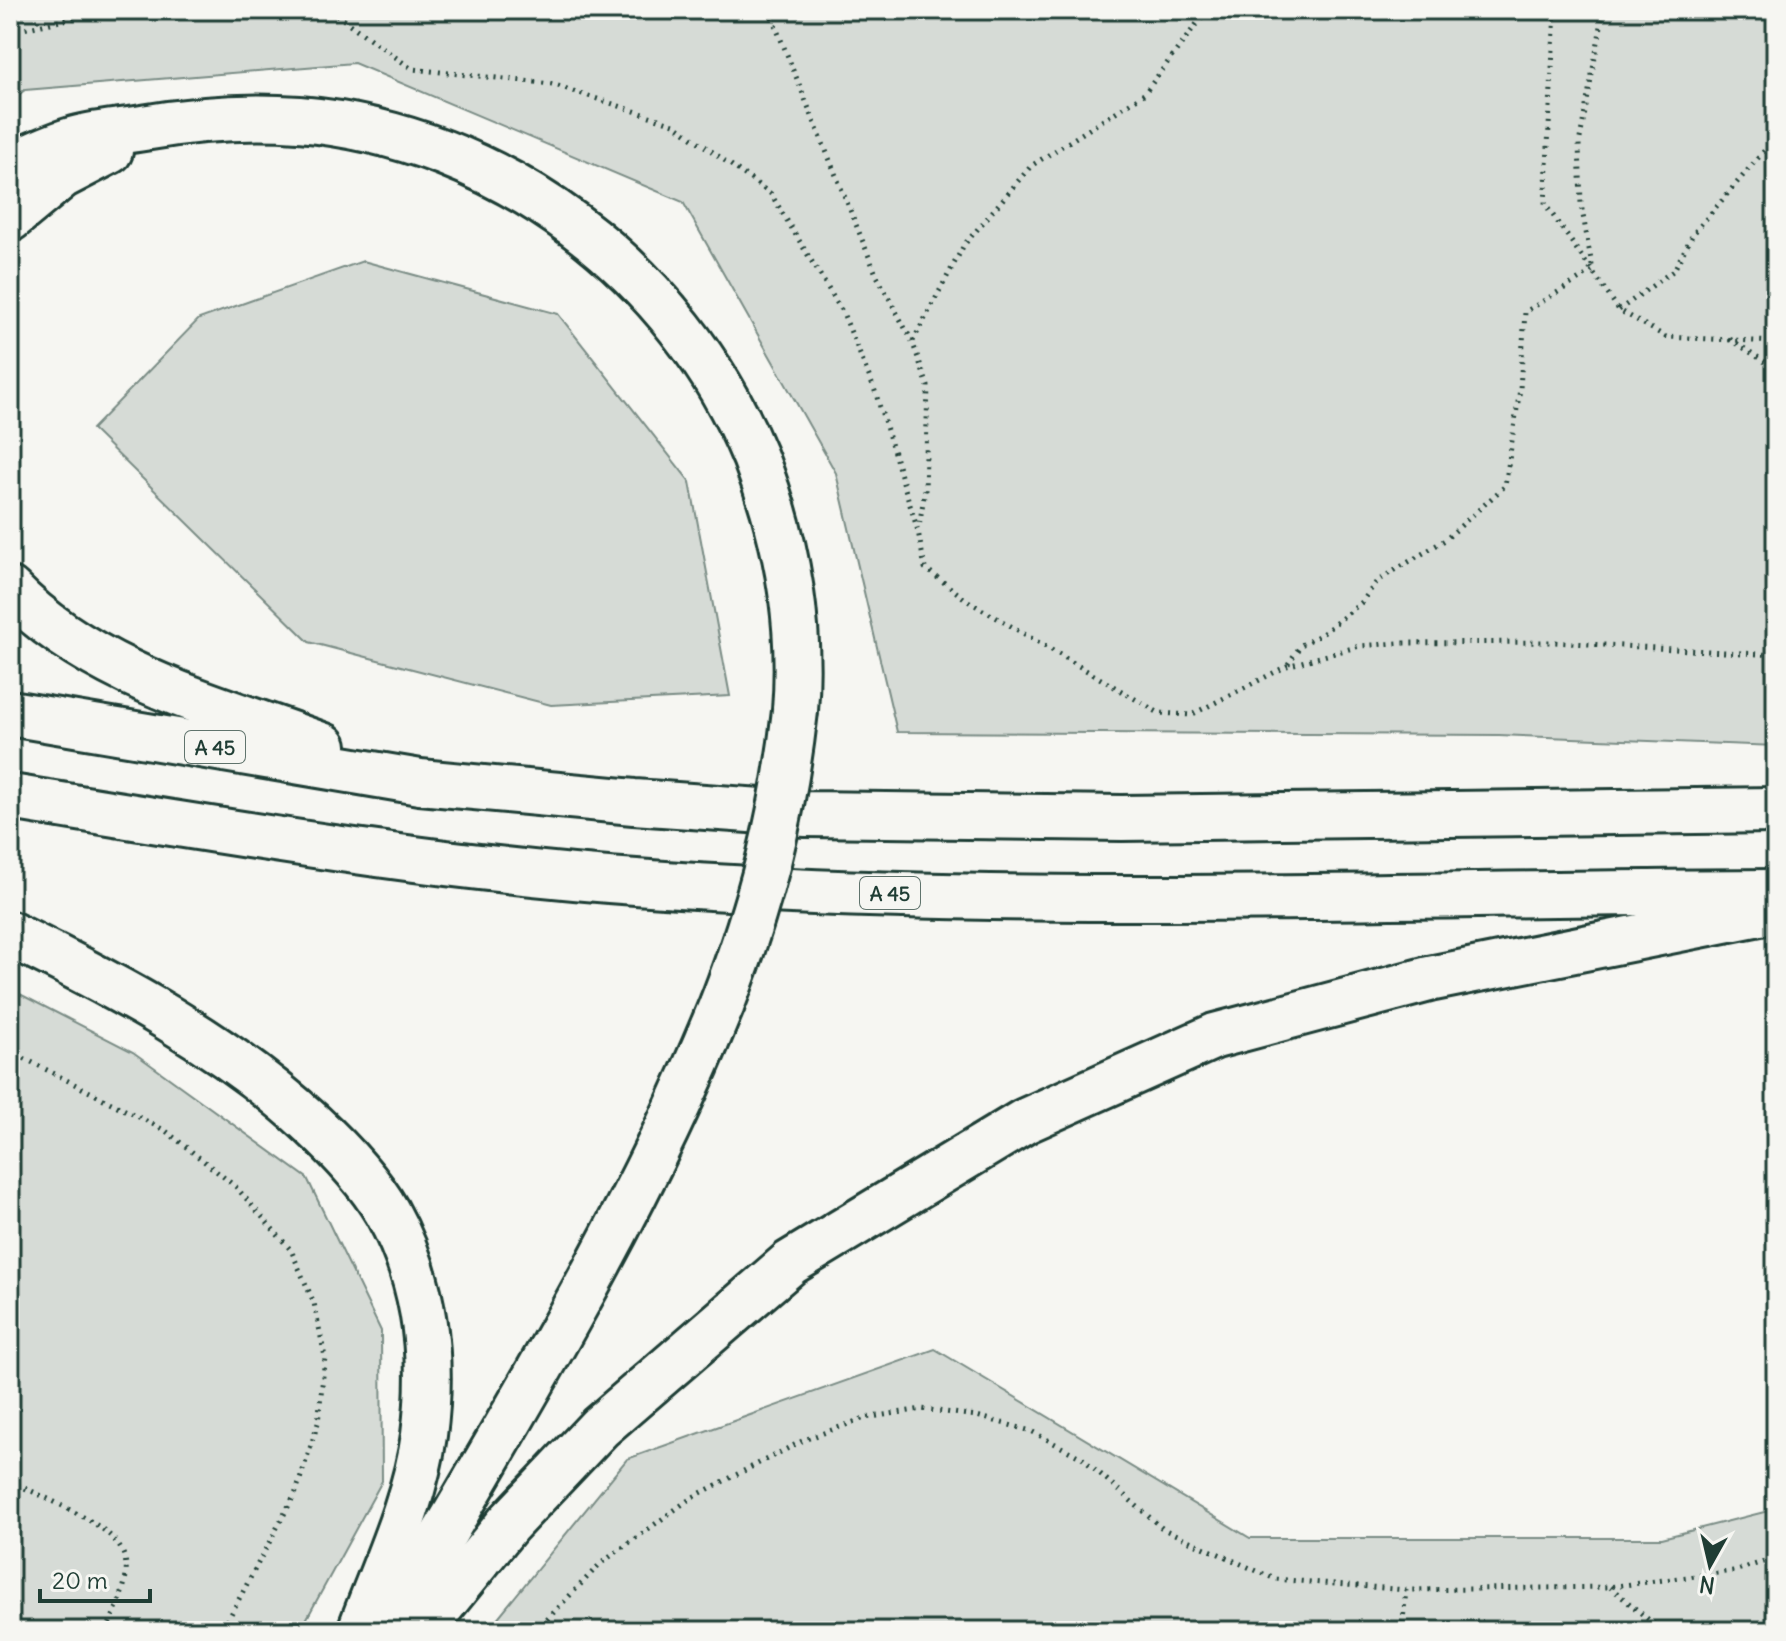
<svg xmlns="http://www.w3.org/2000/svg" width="1786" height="1641" font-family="Delius,sans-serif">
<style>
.green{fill:#d6dbd6;stroke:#7a8c85;stroke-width:2}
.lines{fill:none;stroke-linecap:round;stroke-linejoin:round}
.highway-casing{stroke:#1f3d34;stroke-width:50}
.path{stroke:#1f3d34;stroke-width:5;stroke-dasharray:2 6;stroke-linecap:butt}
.highway{stroke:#f6f6f2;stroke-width:44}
.highway-bridge-casing{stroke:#1f3d34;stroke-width:50;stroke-linecap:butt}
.highway-bridge{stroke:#f6f6f2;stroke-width:44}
.labels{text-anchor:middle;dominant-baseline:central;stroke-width:7;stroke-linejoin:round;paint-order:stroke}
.shield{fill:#f6f6f2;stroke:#60746d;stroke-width:2}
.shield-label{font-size:20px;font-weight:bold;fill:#1f3d34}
</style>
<rect width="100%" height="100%" fill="#f6f6f2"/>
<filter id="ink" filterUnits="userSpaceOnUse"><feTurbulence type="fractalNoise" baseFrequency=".0125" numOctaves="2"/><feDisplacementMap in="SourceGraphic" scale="16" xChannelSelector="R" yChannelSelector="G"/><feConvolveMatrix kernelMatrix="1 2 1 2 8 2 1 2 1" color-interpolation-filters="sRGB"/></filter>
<g filter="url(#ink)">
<!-- green -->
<g class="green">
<polygon points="10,10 1776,10 1776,746 1499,735 897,732 836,473 683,202 354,63 25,90 10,101"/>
<polygon points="363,261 558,314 690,482 730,696 551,705 309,642 92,429 199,319"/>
<polygon points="10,989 133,1052 307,1178 381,1331 382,1481 300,1631 10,1631"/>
<polygon points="935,1349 1250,1538 1662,1538 1776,1509 1776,1631 487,1631 627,1459"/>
</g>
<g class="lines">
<defs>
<g id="highway">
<path d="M10,165C30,157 51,146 72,140C94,133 120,132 143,128C195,119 247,115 299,119C500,136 679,271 755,457C787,539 802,623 795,711"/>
<polyline points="10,219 62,176 110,151"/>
<path d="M10,590C92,675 216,706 324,746"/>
<polyline points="10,713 420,782 634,802 806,814 1122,818 1776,810"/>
<path d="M10,797C218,830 426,867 636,882C1016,910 1396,893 1776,892"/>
<path d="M10,934C118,987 223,1042 312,1124C340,1150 368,1179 387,1212C425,1280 434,1358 424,1435C415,1502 383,1568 360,1631"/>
<path d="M387,1631C506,1426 633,1224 722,1004"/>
<polyline points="421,1631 508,1524 600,1427 790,1263 1025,1121 1215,1036 1429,979 1765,912"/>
</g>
</defs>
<!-- highway casing -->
<use href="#highway" class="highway-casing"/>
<!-- path -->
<g class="path">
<polyline points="330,10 412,69 552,84 674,124 771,194 843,313 875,391 918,531 925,568 968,601 1159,713 1191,715 1287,666 1360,646 1398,643 1554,642 1776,655"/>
<polyline points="769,10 876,274 912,341 928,386 925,490 919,527"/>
<polyline points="1555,10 1545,204 1619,310 1666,337 1776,342"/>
<polyline points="10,32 110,10"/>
<polyline points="1619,310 1674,270 1693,234 1776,137"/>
<polyline points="1730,339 1776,369"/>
<polyline points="913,341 964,245 1031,166 1144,94 1207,10"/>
<polyline points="1288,664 1301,645 1322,634 1362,602 1377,581 1445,540 1505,486 1520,389 1525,312 1593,271 1581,204 1579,144 1604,10"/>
<polyline points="10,1051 166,1131 236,1187 291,1250 314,1303 325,1357 318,1423 296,1492 222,1631"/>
<path d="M10,1482C33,1491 55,1502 78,1514C140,1547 134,1572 106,1631"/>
<polyline points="1610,1587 1662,1631"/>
<polyline points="536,1631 600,1564 691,1498 804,1440 865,1418 922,1409 977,1416 1031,1431 1082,1458 1163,1529 1275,1579 1406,1590 1609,1587 1734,1571 1776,1558"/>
<polyline points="1402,1631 1406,1590"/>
</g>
<!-- highway -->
<use href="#highway" class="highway"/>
<defs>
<path id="highway-bridge" d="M722,1004C761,903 783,818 795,711"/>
</defs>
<!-- highway-bridge casing -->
<use href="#highway-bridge" class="highway-bridge-casing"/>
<!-- highway-bridge -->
<use href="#highway-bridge" class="highway-bridge"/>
</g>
</g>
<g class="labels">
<!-- shield labels -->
<g class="shield">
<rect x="185" y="731" width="60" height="32" rx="6"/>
<rect x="860" y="877" width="60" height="32" rx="6"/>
</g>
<g class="shield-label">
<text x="215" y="747">A 45</text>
<text x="890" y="893">A 45</text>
</g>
</g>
<!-- margin -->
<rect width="1786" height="1641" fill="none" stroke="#f6f6f2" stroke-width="40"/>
<rect x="20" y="20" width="1746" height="1601" fill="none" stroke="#1f3d34" stroke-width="3" filter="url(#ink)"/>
<!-- north arrow -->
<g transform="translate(1710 1565) rotate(188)" stroke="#f6f6f2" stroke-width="6" paint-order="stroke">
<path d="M0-6L14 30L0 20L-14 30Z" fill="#1f3d34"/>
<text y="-12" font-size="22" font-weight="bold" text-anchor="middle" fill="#1f3d34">N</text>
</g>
<!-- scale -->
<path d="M40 1589v12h110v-12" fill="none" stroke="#1f3d34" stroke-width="4"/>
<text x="52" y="1589" font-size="24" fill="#1f3d34" stroke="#f6f6f2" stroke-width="6" paint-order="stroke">20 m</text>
</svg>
